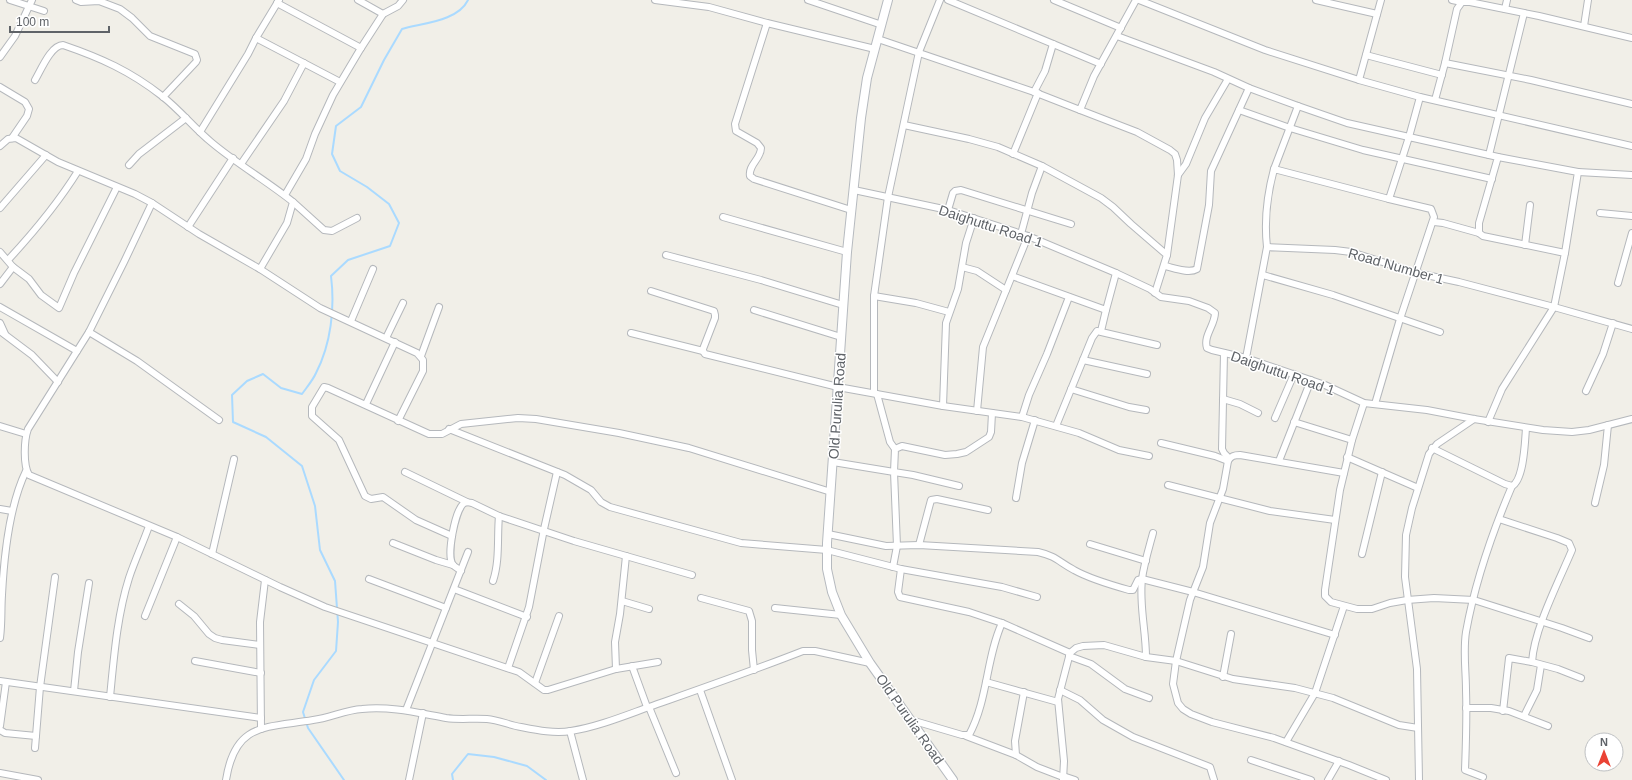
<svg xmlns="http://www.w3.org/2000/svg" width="1632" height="780" font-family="Arial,sans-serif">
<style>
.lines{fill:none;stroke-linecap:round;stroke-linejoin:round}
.stream{stroke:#aadaff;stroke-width:2}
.street-casing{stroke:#b5b8bc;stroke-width:8}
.secondary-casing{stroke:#b6babf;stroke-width:10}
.street{stroke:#fff;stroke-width:6}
.secondary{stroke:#fff;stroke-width:8}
.labels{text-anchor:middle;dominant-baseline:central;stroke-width:3;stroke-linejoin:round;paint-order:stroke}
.street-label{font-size:14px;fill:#5f6368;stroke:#fff}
</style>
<rect width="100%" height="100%" fill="#f1efe8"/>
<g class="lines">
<!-- stream -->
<g class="stream">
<path d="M344,780L308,728L303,712L314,680L336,651L338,622L335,581L320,550L315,506L302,466L266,437L233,422L232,395L247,381L263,374L281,388L302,394C307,387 313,380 316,373C331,344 335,308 331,276L348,260L390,246L399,223L389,204L367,187L340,171L332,154L336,126L361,107L384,60L402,29C423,23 458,21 468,0"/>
<polyline points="453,780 452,774 468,754 494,757 527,766 546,780"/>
</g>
<defs>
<g id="street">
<polyline points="10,0 44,11"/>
<polyline points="76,0 81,2 99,1 120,9 132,18 150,36 195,54 197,60 196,62 163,97"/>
<polyline points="358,0 383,14"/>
<polyline points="655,0 709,7 767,23 875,49"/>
<polyline points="808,0 882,25"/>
<polyline points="948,0 1101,64"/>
<polyline points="1054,0 1121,28"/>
<polyline points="1139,0 1265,50 1359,80 1420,97 1632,146"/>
<polyline points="1316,0 1377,14"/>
<polyline points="1452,0 1462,2 1462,0"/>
<polyline points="277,3 361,48"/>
<polyline points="1505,9 1507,0"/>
<path d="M767,23L735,124L736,131L757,143L761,148C761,159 748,165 750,176L754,179L851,210"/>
<polyline points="1584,26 1588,0"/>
<polyline points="1117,36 1214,72 1249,88 1298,106 1347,123 1409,137 1420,97"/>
<polyline points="256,38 340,82"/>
<polyline points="878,39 1034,92 1080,110 1094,76 1136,0"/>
<polyline points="1366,55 1442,75"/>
<polyline points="0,57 15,36 32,0"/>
<polyline points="1445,63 1531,80 1632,104"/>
<path d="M35,80C41,70 51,45 63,45C101,58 130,71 162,96C180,110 194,128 211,142C237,164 267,181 293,202L287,223L260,269"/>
<polyline points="1359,80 1381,0"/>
<polyline points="0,87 25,102 29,109 27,116 12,138"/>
<polyline points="1034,92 1045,71 1053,44"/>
<polyline points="1435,100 1445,63 1457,9 1462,2 1470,2 1539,16 1632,38"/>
<polyline points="1080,110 1137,132 1170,150 1175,154 1177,160 1178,175 1167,255"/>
<polyline points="1239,110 1290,128 1363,150 1492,179"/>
<polyline points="904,125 969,139 998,147 1042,166 1101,198 1113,207 1131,224 1167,255 1155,293"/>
<polyline points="200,132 248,54 256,38 279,0"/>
<polyline points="0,146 8,139 16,138 58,162 135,194 152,203 199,234 260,269 320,308 417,353 423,360 423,371 398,421"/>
<polyline points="1013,154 1038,93"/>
<polyline points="1489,155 1524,13"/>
<polyline points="1498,157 1578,172 1565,253"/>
<polyline points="241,164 284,101 304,63"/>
<polyline points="129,165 139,154 186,118"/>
<polyline points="1274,169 1298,106"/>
<polyline points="1578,172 1632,175"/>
<polyline points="1178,175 1186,164 1205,118 1228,79"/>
<path d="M854,190L948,210L1028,236L1116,273L1150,289L1161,297L1189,301L1208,308L1215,313C1215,325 1203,336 1207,348L1212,350L1246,358L1325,385L1364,403L1427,410L1474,419L1543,430L1572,432L1589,430L1632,419"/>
<polyline points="285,195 306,159 315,134 333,95 361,48 383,14 398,6 403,0"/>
<polyline points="293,202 324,230 332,231 357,218"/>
<path d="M152,203L124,262L89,332L28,429C24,440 23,465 29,475L177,537L280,587L325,607L519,672L544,690H548L616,669L658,662"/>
<polyline points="0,208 46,155"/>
<polyline points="948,210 953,193 955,191 961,190 1071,224"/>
<polyline points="1600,213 1632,216"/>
<polyline points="723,217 847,252"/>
<polyline points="1434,222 1443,223 1479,233"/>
<polyline points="188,227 233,158"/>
<polyline points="1021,234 1032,193 1042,166"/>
<polyline points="1525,245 1530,205"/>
<path d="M1267,247C1264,220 1267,195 1274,169L1389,199L1409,137L1498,157L1479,223V233L1483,236L1565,253L1554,307L1502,389L1488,422"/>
<polyline points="0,252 13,267 29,279 41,295 59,308 74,273 117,187"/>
<polyline points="666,255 761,280 843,305"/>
<path d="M8,260C34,232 58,203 78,171"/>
<path d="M1165,266C1174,268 1189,274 1197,269L1209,205L1211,171L1249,88"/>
<polyline points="962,267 977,271 1006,290"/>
<polyline points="1263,275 1333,295 1440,332"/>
<polyline points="1012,276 1106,310 1116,273"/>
<polyline points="1618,283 1632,233"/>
<polyline points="0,284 13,267"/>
<polyline points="651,291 714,311 715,315 715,318 703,349 703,351 705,354 838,387 943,406 1022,417 1079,433 1119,450 1149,456"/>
<polyline points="874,296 916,303 949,312"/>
<polyline points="0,307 77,351"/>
<polyline points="754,310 841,337"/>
<polyline points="351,321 373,269"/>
<polyline points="0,323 5,334"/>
<polyline points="0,331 32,355 58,382"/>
<polyline points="1101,331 1106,310"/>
<polyline points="89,332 137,361 219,420"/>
<polyline points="631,333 703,351"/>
<polyline points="386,338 403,303"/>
<polyline points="1224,353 1222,449 1224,453 1229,458"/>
<polyline points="421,356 439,307"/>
<polyline points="1246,358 1267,247 1335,250 1351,252 1417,273 1459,282 1554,307 1632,329"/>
<polyline points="1083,360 1147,374"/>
<polyline points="1071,389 1129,407 1146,410"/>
<polyline points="1586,391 1603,354 1613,323"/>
<polyline points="1223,399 1240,404 1258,413"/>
<polyline points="1364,403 1352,440 1340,490 1325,590 1325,596 1331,602 1357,609 1372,609 1390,603 1407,600 1434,598 1474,600 1562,628 1589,638"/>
<polyline points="366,404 395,342"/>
<polyline points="1375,404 1400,319 1434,217 1431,209 1389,199"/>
<polyline points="943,406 946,323 958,289 966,243 974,218"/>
<polyline points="977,411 983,347 1028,236"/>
<polyline points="1022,417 1029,395 1047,354 1069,297"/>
<polyline points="1275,418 1294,374"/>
<polyline points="1294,422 1352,440"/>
<polyline points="0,426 26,434"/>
<polyline points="1056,426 1092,338 1097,331 1157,345"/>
<polyline points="449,429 565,475 591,490 601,502 610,507 741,543 827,550 901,569 1002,587 1037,597"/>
<polyline points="1161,443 1215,456 1228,461"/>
<path d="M1432,448L1505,484L1512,486C1524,480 1525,441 1526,428"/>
<polyline points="895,449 890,442 877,394 874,393 874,296 888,197 919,52 940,0"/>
<polyline points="1347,457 1418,488"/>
<polyline points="1279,461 1311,380"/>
<polyline points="833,462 894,472 897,546 893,567"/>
<polyline points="405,472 467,502"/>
<path d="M1344,473L1240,455C1234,455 1231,456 1228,461L1223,489L1210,523L1203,567L1190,600L1176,661L1173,684L1178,703L1183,709L1191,714L1212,722L1274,738L1349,765L1386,780"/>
<polyline points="1168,485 1270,511 1335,520"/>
<polyline points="959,486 913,475 894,472 895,449 902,446 945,455 957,454 966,452 989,437 991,432 992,413"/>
<polyline points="1016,498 1022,463 1035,420"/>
<polyline points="1595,503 1604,465 1608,425"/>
<polyline points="0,509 12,511"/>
<path d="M1499,519L1557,538L1569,543L1572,550C1559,581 1534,629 1532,662L1558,669L1581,678"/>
<path d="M828,534L886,546L919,545L1038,552C1056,556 1059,562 1074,570C1090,579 1111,585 1129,590H1133L1138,580L1142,579L1193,592L1335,635"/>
<polyline points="452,536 416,520 383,497 371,499 365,496 339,440 312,416 312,407 324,387 328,388 429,434 442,434 461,424 518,418 536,419 619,433 689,448 831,492"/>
<polyline points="393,543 436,560 453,565"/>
<polyline points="1090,544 1146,561"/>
<polyline points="919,545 931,500 937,499 988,510"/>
<polyline points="212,554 234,459"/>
<polyline points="1362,554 1382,472"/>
<polyline points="901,569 898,592 900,597 969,612 1002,623 1070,653"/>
<path d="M461,571C459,569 455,567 453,565C446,556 455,512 463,504C465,502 468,502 472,503L499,516L574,541L692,575"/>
<polyline points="369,579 446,608"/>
<path d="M493,581C500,560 497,537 499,516"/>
<polyline points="454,589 527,617"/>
<polyline points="701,598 749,611 752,621 752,650 754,670"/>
<polyline points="622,601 649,609"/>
<polyline points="179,604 194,616 209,634 215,638 222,640 260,645"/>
<polyline points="775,608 841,615"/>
<polyline points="145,616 177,537"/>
<path d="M0,638C2,623 1,609 2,595C4,556 9,506 26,471"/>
<polyline points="1069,656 1091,664 1125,689 1149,698"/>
<path d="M1146,657C1146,631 1139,605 1142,579C1144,564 1149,548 1153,533"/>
<polyline points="195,661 261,673"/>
<polyline points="632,666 647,707 649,707 676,773"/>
<polyline points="508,668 529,607 544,529 557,472"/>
<polyline points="616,669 615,642 620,614 626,556"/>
<polyline points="1223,677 1231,634"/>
<polyline points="0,681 261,718"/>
<polyline points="986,682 1058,702"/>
<polyline points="535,683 559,616"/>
<polyline points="700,690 732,780"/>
<polyline points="1060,690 1080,700 1103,720 1133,737 1210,767 1214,780"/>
<polyline points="74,691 78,652 89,583"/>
<polyline points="1024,692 1015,741 1016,755 1037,767 1063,777"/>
<path d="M110,697C114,657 117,616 129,578C135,560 143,543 149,526"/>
<polyline points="1466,708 1491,708 1509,711 1548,726"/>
<polyline points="406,710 468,552"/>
<polyline points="1503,711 1509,658 1532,662"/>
<polyline points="1524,716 1537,690 1541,665"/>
<path d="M911,720L962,735H969C988,700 986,658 1002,623"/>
<polyline points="0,726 6,682"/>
<polyline points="261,729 260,622 265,580"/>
<polyline points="0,730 5,733 36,736"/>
<polyline points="570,731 583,780"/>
<polyline points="966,736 1016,755"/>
<polyline points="1286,742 1315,693 1344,606"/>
<polyline points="35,748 40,687 55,577"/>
<polyline points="1251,760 1311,780"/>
<polyline points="0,773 38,780"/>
<polyline points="1063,776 1075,780"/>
<path d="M1483,777L1465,770C1466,743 1467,717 1466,690C1466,671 1463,651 1466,632C1475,582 1492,533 1512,486"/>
<path d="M226,780C235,722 266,728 313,720C330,718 345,710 362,709C391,706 418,713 446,718C460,720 473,718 487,719C499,720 509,725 521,727C536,730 555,734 571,731C597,727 624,716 649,707C700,689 752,671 803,651H815L870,663"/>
<polyline points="409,780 423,713"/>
<polyline points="1063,780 1064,761 1058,699 1070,653 1076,648 1083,646 1104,645 1146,657 1176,661 1233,679 1295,688 1333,698 1399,725 1418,728"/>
<polyline points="1328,780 1339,761"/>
<polyline points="1419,780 1417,669 1405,577 1406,535 1412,508 1429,454 1437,444 1474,419"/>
</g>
<polyline id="secondary" points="888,0 867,78 861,118 847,252 827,543 827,569 832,592 841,615 870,663 953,780"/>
</defs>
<!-- street casing -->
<use href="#street" class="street-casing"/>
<!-- secondary casing -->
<use href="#secondary" class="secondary-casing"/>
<!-- street -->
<use href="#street" class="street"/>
<!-- secondary -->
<use href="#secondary" class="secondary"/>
</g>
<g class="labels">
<!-- street labels -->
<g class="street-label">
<text transform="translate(991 226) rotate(18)">Daighuttu Road 1</text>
<text transform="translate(1396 266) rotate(16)">Road Number 1</text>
<text transform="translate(1283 373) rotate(19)">Daighuttu Road 1</text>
<text transform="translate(837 406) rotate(-86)">Old Purulia Road</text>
<text transform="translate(910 719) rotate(55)">Old Purulia Road</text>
</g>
</g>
<!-- north arrow -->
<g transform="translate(1604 752)"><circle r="19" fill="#ffffff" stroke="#bfc1c3"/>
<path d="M0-3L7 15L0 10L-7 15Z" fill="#ea4335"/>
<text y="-6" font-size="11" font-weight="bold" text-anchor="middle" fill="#5f6368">N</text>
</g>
<!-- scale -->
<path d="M10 26v6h99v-6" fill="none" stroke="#5f6368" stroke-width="2"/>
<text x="16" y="26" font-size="12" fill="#5f6368" stroke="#ffffff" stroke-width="3" paint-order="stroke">100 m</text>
</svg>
